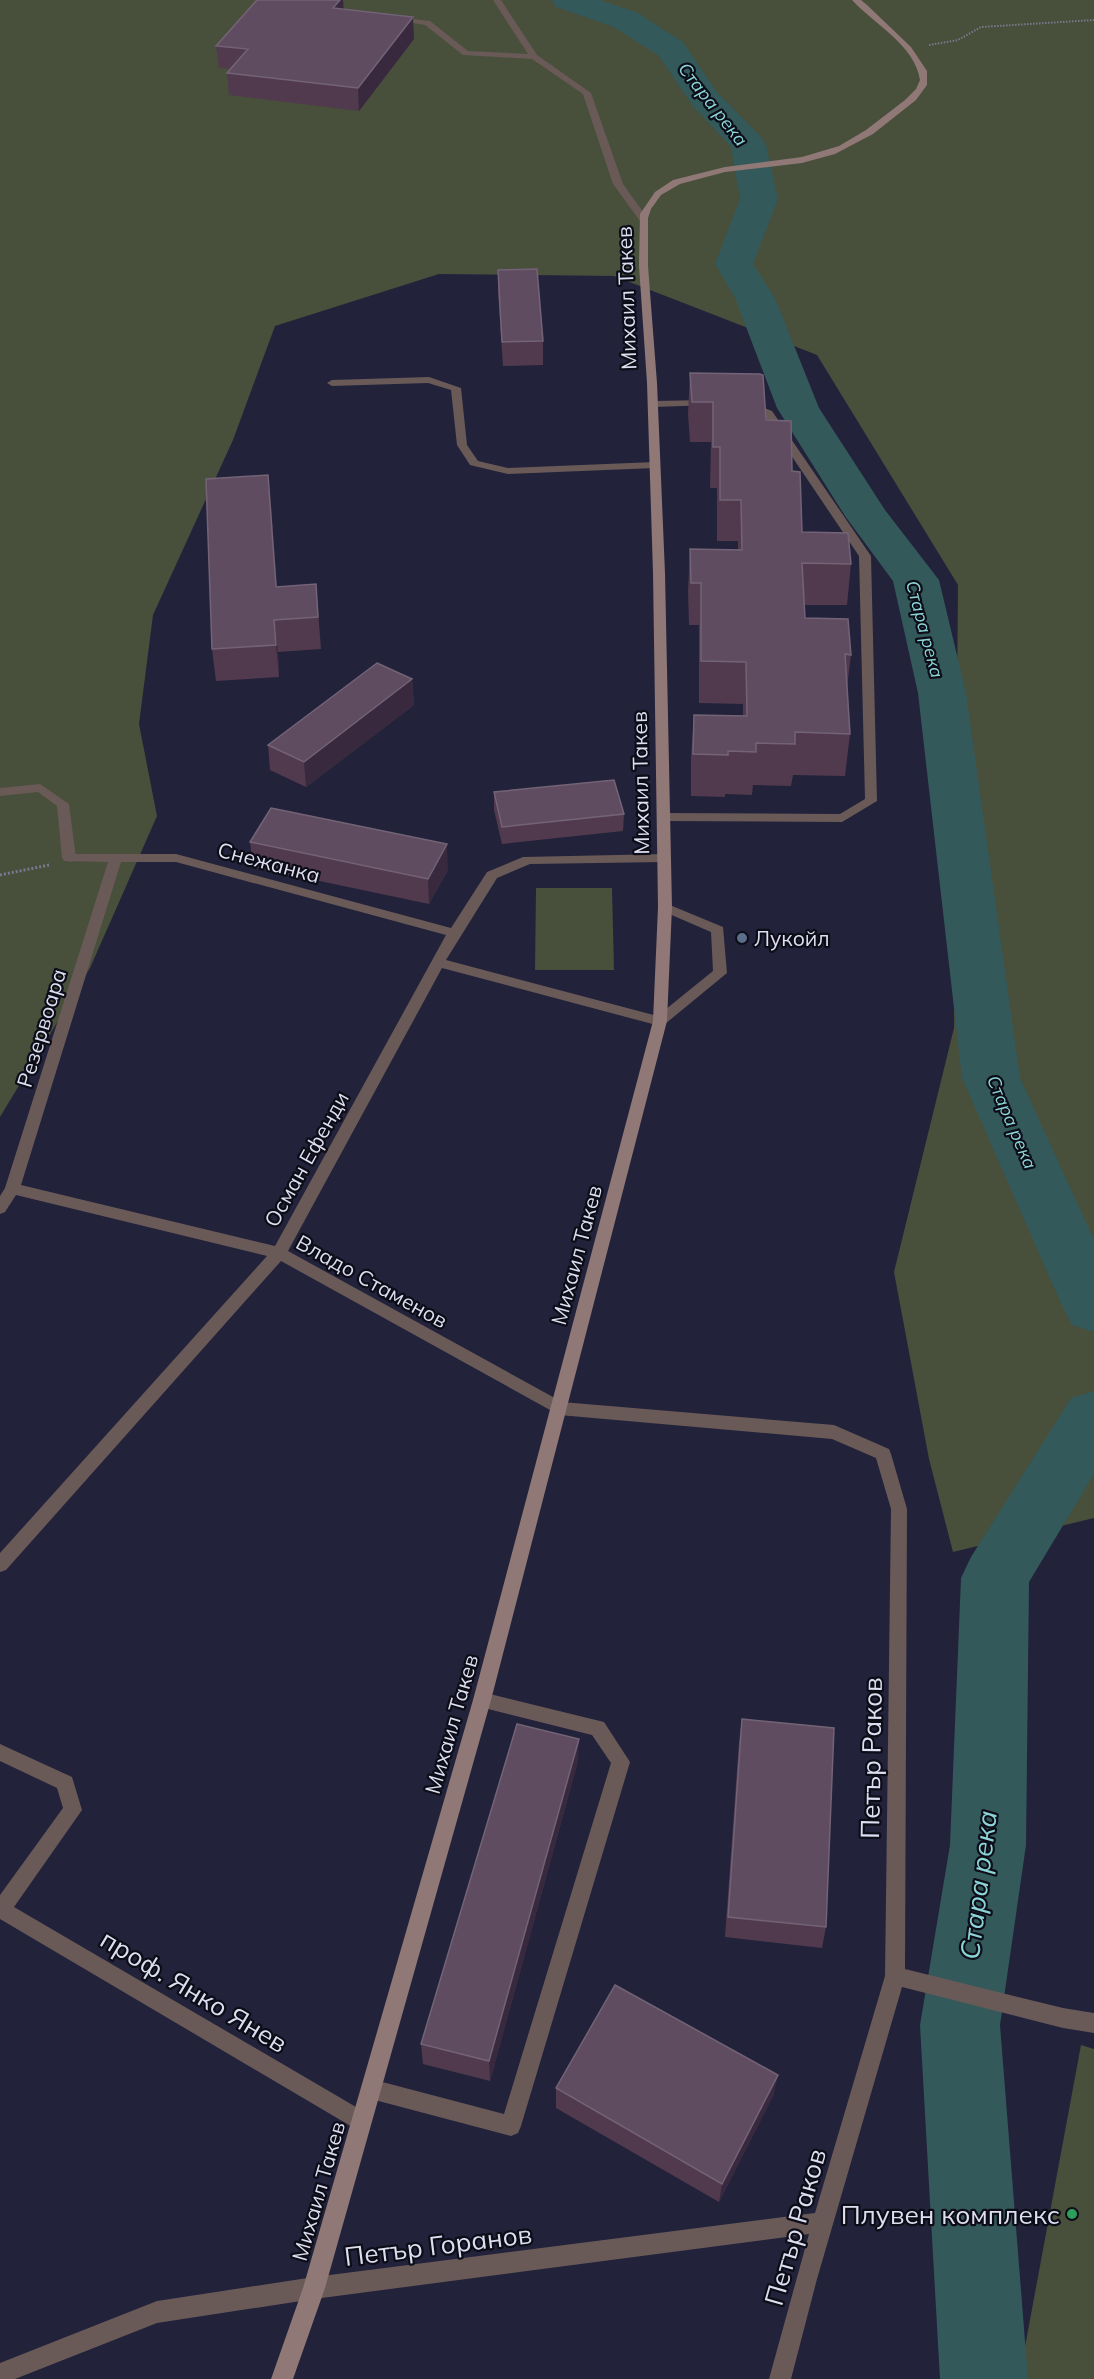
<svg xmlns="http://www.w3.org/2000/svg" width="1094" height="2379" font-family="Mulish,sans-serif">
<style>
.green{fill:#484f3b}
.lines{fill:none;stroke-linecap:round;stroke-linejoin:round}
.river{fill:#34595b;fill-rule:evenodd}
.path-far1{stroke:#79798f;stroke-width:2;stroke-dasharray:1.5 1.5;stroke-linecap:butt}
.path{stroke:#79798f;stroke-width:3;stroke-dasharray:2 2;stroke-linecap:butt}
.lane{fill:#695a58;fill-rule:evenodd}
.street{fill:#695a58;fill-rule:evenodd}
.secondary{fill:#8f7875;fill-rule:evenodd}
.wall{fill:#513a4e}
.shaded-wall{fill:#38293f}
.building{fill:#604c60;stroke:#736376;stroke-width:1.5}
.service-dot{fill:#5c6f8a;stroke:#0d0d18;stroke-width:2}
.leisure-dot{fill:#2e9e5b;stroke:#0d0d18;stroke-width:2}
.labels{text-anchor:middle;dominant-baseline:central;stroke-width:4.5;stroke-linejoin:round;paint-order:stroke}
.far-water-label{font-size:18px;font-style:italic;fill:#8bd5d8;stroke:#0d0d18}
.street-label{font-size:21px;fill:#dddef0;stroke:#0d0d18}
.poi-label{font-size:21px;fill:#dddef0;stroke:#0d0d18;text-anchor:start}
.near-street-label{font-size:26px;fill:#dddef0;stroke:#0d0d18}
.near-poi-label{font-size:26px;fill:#dddef0;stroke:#0d0d18;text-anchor:end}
.near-water-label{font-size:27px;font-style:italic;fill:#8bd5d8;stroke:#0d0d18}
</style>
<rect width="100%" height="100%" fill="#22223b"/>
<!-- green -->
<g class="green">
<polygon points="0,0 1094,0 1094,1518 953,1552 929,1459 894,1272 954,1028 958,585 817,355 614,276 439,274 275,326 233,440 153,615 139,724 157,816 90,968 0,1117"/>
<polygon points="536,888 612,888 614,970 535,970"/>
<polygon points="1081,2045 1094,2049 1094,2379 1019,2379"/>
</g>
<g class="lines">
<!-- river -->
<g class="river">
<polygon points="552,0 600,0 638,13 683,42 716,91 761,137 766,145 778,199 753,264 775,298 819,408 885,510 939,580 966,693 1020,1078 1094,1240 1094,1332 1072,1325 1063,1308 962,1078 918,693 893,581 845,516 777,408 735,298 715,264 740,199 731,147 692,105 659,56 614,27 556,7"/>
<polygon points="1094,1391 1094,1474 1029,1582 1026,1845 1000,2025 1028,2379 940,2379 920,2025 950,1845 961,1578 971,1557 1071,1398"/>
</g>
<!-- path-far1 -->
<polyline class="path-far1" points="929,45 958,40 981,27 1094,20"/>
<!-- path -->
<polyline class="path" points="0,875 49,865"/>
<!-- lane -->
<g class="lane">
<polygon points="493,0 501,0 537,55 591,93 623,184 648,219 646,221 640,221 613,184 583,94 532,59 463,55 425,25 390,19 394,17 430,21 468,51 528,54"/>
<polygon points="429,377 461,388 467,445 478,461 508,468 655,462 660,465 655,468 508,474 474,466 470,465 457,445 451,390 428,383 332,386 327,383 332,380"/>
<polygon points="40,784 69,804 76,858 74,861 69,862 62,858 57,806 38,792 0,796 0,788"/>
<polygon points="665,903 723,927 727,973 665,1024 655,1024 653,1021 655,1018 713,971 711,932 660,910 658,907 660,904"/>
<polygon points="482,1692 604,1722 630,1762 521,2126 518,2133 511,2136 371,2099 364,2096 361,2089 364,2082 371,2079 504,2114 611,1763 592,1735 476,1706 473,1700 476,1694"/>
</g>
<!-- street -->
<g class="street">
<polygon points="708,400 712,401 712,405 653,407 648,404 653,401"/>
<polygon points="747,401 772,411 871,556 877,801 842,822 663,821 657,817 663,813 840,814 865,799 859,556 764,415 743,406 743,402"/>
<path d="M69,854H176L451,928L487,872L523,857L664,854L671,858L664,862L530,864L497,878L446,960L665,1018L667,1021L665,1024L660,1026L442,968L288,1251L562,1402L834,1425L889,1449L891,1454L907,1509L905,1969L1063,2008L1094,2013V2033L1063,2028L902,1987L817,2279L791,2379H769L809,2234L314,2299L157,2323L15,2379H0V2363L157,2301L314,2277L815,2213L885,1976L891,1509L876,1458L832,1439L559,1415L281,1261L6,1570L0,1572V1553L267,1256L16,1195L5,1212L0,1214V1196L5,1188L108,862L64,861L62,858ZM121,862H176L446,935L275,1246L21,1185Z"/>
<polygon points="0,1744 72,1777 82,1810 14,1907 368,2114 371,2121 368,2128 361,2131 354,2128 0,1919 0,1895 63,1808 57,1788 0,1761"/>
</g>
<!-- secondary -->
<path class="secondary" d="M852,0H861L867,5L911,47L927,71V85L916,100L873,134L835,154L802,163L725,172L680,184L661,195L651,209L648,218V266L657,383L665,573L672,907L667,1021L491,1700L325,2288L293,2379H271L303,2288L473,1700L653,1021L658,907L653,573L647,383L639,266L640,214L655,192L673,180L725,167L802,157L839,146L866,130L905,100L916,89L920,80C915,45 874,24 852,0Z"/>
</g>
<!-- wall -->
<g class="wall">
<polygon points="257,0 343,0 344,9 414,39 359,111 229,95 227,73 231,69 219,68 216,46"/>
<polygon points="498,270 543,341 543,365 503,366 498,293"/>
<polygon points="690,373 766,420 792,471 802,532 851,564 847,605 804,605 805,618 851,655 847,687 850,734 845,776 793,775 791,786 753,785 752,795 725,794 725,797 691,796 691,757 694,715 743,716 743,704 699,703 699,625 689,625 688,591 690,549 738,550 738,541 717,541 717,488 710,488 711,442 690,442 688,414"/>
<polygon points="271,506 277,587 316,584 321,649 278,652 279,677 216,681 212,649"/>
<polygon points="412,679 414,705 306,787 270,770 268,745"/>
<polygon points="494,792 624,814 623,831 502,844 494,810"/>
<polygon points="250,842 448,870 429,904 253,867"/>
<polygon points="742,1719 826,1927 822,1948 725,1937 739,1742"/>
<polygon points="578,1761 490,2081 423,2064 421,2044"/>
<polygon points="556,2088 774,2094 719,2202 556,2108"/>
</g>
<!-- shaded-wall -->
<g class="shaded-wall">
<polygon points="340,0 343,0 344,18 333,8"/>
<polygon points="413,17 414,39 359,111 358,88"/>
<polygon points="268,475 271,506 279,619 276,587"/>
<polygon points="274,620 278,652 279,677 276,645"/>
<polygon points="412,679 414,705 306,787 304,762"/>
<polygon points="447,844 448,870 429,904 428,879"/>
<polygon points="579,1739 578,1761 490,2081 489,2061"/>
<polygon points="778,2075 774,2094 719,2202 722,2184"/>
</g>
<!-- building -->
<g class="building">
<polygon points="257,0 340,0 333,8 413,17 358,88 227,73 248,49 216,46"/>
<polygon points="537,269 543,341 502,342 498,270"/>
<polygon points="690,373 760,374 763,375 766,420 791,421 792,471 800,472 802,532 848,533 851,564 802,563 805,618 848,619 851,655 845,654 850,734 795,732 795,744 756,743 756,752 728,751 728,755 693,754 694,715 747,716 746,662 701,661 701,583 691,583 690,549 742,550 741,500 720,500 720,447 713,447 713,402 692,402"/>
<polygon points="268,475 276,587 316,584 318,617 274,620 276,645 212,649 206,479"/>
<polygon points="377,663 412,679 304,762 268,745"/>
<polygon points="614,780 624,814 502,827 494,792"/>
<polygon points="271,808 447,844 428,879 250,842"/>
<polygon points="742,1719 834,1728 826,1927 728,1917"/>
<polygon points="517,1724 579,1739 489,2061 421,2044"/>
<polygon points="615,1985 778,2075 722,2184 556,2088"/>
</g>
<!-- markers -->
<circle class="service-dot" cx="742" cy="938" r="6"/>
<circle class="leisure-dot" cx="1072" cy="2214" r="6"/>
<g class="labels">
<!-- far-water labels -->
<g class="far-water-label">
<text transform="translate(713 104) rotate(52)">Стара река</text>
<text transform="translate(925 629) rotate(75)">Стара река</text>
<text transform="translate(1012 1122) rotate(67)">Стара река</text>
</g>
<!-- street labels -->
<g class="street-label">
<text transform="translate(626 298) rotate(-92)">Михаил Такев</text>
<text transform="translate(640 783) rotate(-91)">Михаил Такев</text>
<text transform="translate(269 862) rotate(15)">Снежанка</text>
<text transform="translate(41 1028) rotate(-73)">Резервоара</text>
<text transform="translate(306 1159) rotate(-61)">Осман Ефенди</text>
<text transform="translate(576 1255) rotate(-75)">Михаил Такев</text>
<text transform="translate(372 1281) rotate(29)">Владо Стаменов</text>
<text transform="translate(451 1724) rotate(-74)">Михаил Такев</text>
<text transform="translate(318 2191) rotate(-74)">Михаил Такев</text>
</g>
<!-- poi labels -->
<g class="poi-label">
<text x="754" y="938">Лукойл</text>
</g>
<!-- near-street labels -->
<g class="near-street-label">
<text transform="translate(871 1758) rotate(-89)">Петър Раков</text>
<text transform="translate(194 1991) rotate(31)">проф. Янко Янев</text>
<text transform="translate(795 2227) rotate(-74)">Петър Раков</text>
<text transform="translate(438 2245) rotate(-7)">Петър Горанов</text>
</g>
<!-- near-poi labels -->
<g class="near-poi-label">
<text x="1060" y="2214">Плувен комплекс</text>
</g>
<!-- near-water labels -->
<g class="near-water-label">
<text transform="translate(978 1885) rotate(-83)">Стара река</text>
</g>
</g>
</svg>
